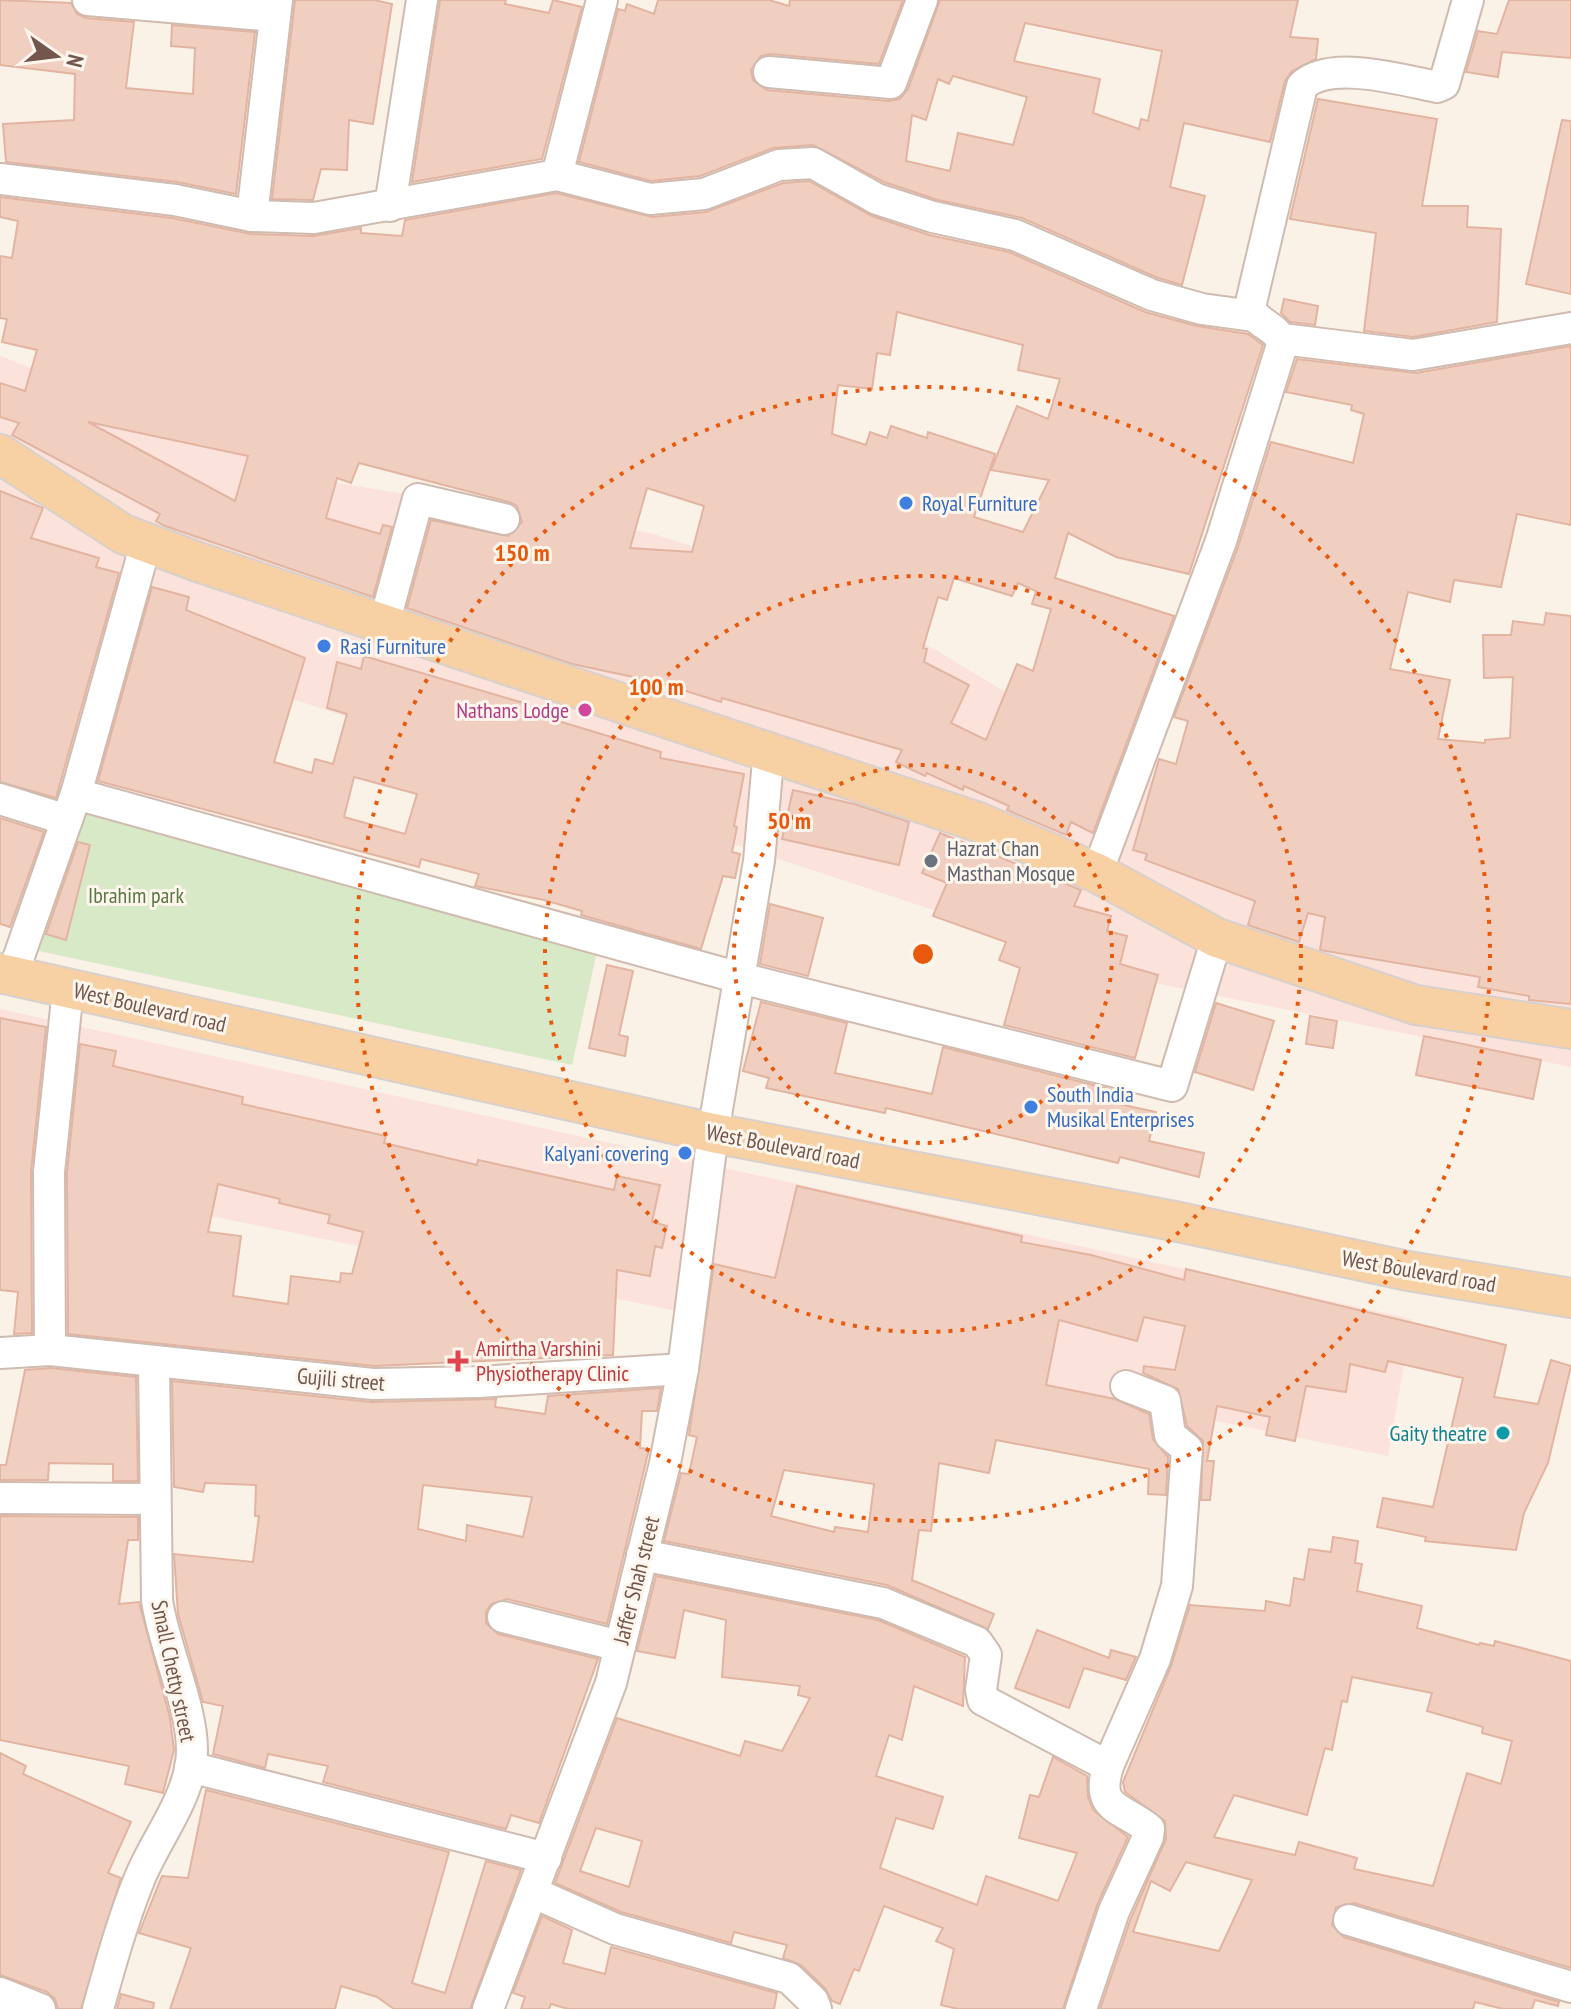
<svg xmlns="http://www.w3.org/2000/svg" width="1571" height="2009" font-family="'PT Sans Narrow',sans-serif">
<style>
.commercial{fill:#fbe2db}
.green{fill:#d7e9c6}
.building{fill:#f0cfc0;stroke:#e2b4a1;stroke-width:2;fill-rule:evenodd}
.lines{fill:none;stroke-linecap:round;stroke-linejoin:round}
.minor-casing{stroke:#cfbbb0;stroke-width:34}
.major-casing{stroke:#d8d0cd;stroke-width:42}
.minor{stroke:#fff;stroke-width:30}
.major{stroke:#f7d1a3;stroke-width:38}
.ring{fill:none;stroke:#e8590c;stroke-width:4;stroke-dasharray:4 8}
.shop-dot{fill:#3f7fe0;stroke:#fef6ed;stroke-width:3}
.hotel-dot{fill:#d1479c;stroke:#fef6ed;stroke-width:3}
.worship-dot{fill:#6b7280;stroke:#fef6ed;stroke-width:3}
.health-dot{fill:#e0444e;stroke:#fef6ed;stroke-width:3}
.culture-dot{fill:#0f9aa8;stroke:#fef6ed;stroke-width:3}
.labels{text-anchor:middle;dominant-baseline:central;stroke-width:6;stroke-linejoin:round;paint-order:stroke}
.shop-label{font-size:22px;fill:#366cbe;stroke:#fef6ed;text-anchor:start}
.hotel-label{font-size:22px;fill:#b23c85;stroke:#fef6ed;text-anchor:end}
.worship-label{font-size:22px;fill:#5b616d;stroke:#fef6ed;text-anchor:start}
.park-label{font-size:22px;fill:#587945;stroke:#fef6ed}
.street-label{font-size:22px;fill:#74574c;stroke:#fef6ed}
.health-label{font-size:22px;fill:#be3a42;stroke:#fef6ed;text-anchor:start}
.culture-label{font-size:22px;fill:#0d838f;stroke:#fef6ed;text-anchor:end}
.centre{fill:#e8590c;stroke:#fef6ed;stroke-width:4}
.ring-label{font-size:24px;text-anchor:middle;font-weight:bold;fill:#e8590c;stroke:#fef6ed;stroke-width:6;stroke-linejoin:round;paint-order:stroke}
</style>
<rect width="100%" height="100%" fill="#fbf2e7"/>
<!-- commercial -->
<g class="commercial">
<polygon points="0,356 325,481 650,533 841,593 1212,816 1571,903 1571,1067 1155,983 156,654 0,583"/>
<polygon points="0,1009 1412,1319 1388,1456 0,1173"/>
</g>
<!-- green -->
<polygon class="green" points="81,802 598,947 572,1065 39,951"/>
<!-- building -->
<g class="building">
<polygon points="0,0 71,3 77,14 86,18 134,22 126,88 193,94 195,48 171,46 172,25 255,32 236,194 177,182 6,162 3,124 74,120 75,74 0,65"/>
<polygon points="295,0 374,0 392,4 373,124 349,120 347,170 321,169 313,200 272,199"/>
<polygon points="440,0 506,0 505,4 549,13 553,0 582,7 542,159 412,182"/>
<path d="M658,0H769L789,6L790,0H903L879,64L770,54L761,56L751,70L753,80L767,90L889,101L900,99L908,89L940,0H1298L1290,37L1318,39L1316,59L1292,71L1285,81L1270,142L1184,123L1170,187L1205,196L1182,285L1158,278L1022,218L938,200L884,182L813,145L773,148L700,176L651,181L579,162L618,9L625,11L627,4L654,14ZM1025,23L1162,51L1148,121L1141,119L1139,129L1093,113L1100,79L1014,61ZM953,76L1027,97L1013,145L958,133L950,171L906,161L912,115L926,120L938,79L949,84Z"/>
<polygon points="1509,0 1571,0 1571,58 1502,52 1498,77 1466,72 1478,31 1497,34"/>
<polygon points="1318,99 1437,119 1422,206 1468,206 1467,227 1501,229 1497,322 1413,337 1364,331 1376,233 1290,219"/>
<polygon points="1562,120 1571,121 1571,294 1526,284"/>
<path d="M809,181L872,216L929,235L1009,252L1145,312L1197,326L1248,334L1263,345L1189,574L1116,557L1068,533L1055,578L1174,616L1093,833L1071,822L1066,835L1007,810L1009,806L964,786L963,790L927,773L925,776L896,762L902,750L722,698L721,702L657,682L572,664L407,608L431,520L508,536L522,522L517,506L509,502L359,463L351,483L337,478L326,518L380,534L383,525L392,527L373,597L165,526L156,521L160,514L12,435L19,423L0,417V383L25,391L37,350L2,342L7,319L0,318V256L12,258L18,221L0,217V197L172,218L251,234L313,236L361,228V233L402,236L405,220L556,193L652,217L706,212L783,183ZM897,312L1023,345L1018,370L1060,379L1048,419L1017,406L991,470L1049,480L1023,532L974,517L995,454L928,432L927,438L891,426L887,438L870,432L866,445L832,434L838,385L872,389L877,353L890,355ZM88,422L248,456L235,501ZM647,488L704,506L692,552L630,548ZM954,578L1012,596L1018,583L1036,591L1032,604L1051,609L1033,671L1017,664L986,740L951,723L969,685L924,662L927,649L923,648L938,597L947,600Z"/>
<polygon points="1284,299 1318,306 1315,325 1290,322 1281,313"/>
<polygon points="1571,346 1571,525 1517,514 1501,587 1454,580 1450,602 1408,592 1390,669 1450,680 1438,739 1485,743 1485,740 1510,738 1513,677 1484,678 1483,635 1511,635 1513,621 1544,625 1546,613 1571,616 1571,1004 1529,1000 1529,996 1478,987 1480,977 1320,950 1325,917 1308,913 1299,942 1248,925 1255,901 1145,860 1147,854 1133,850 1159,759 1176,764 1188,721 1174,717 1238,547 1271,442 1353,463 1364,414 1351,410 1352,405 1286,392 1297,359 1416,373"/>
<polygon points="0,491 43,508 31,538 99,558 96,567 119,573 56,798 0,782"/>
<path d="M152,587L189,597L186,610L305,658L274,762L312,773L315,759L333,764L347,714L327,708L337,662L361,669L364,656L527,704L525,711L661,752L660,758L744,774L734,826L737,827L732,852L740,854L735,878L723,876L701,949L581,915L582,911L544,900L475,886L479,874L421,859L419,867L98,781ZM354,777L417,794L405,834L344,817Z"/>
<polygon points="793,790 854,804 909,822 899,865 782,839"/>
<polygon points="0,818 44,832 10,927 0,924"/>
<polygon points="940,833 1081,890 1074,906 1111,916 1107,931 1127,936 1120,964 1158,975 1135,1058 1004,1025 1020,968 999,960 1006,942 933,916 947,883 922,873"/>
<polygon points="78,842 90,845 66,940 46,934"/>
<polygon points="770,904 823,918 808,976 760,964"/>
<polygon points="607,965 633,971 619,1035 628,1037 625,1056 589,1048"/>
<polygon points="761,1002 847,1023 835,1073 932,1094 943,1047 1113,1090 1110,1102 1156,1112 1149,1141 1204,1153 1199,1177 1120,1157 1118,1163 886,1108 885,1113 766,1088 769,1078 743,1071"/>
<polygon points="1216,1003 1274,1021 1253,1090 1195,1072"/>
<polygon points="1310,1016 1337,1021 1333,1048 1306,1044"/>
<polygon points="0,1018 46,1027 31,1172 32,1333 14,1334 18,1292 0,1290"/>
<polygon points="1424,1036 1541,1060 1533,1099 1416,1075"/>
<path d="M80,1044L116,1051L113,1066L243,1097L242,1104L386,1136L384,1143L477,1165L478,1160L614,1190L617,1176L660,1185L652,1222L667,1226L662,1248L655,1246L650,1276L617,1270L613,1355L374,1366L68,1334L67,1173ZM218,1184L280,1199L279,1203L330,1215L328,1223L363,1232L352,1274L341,1273L340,1282L291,1276L288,1304L233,1296L241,1236L208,1232Z"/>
<path d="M797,1186L1022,1236L1021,1242L1091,1255L1184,1280L1186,1269L1506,1345L1494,1397L1538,1404L1551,1360L1571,1366L1548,1463L1524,1513L1516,1550L1425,1541L1426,1537L1377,1527L1383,1498L1433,1507L1463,1378L1388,1361L1385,1372L1350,1364L1346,1392L1306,1386L1295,1441L1266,1435L1270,1417L1217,1406L1207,1461H1214L1210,1500H1201L1203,1441L1187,1426L1178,1389L1143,1373L1144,1366L1175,1370L1185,1326L1144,1317L1137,1341L1059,1320L1046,1385L1115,1399L1149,1414L1153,1439L1168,1457L1166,1495L1148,1494L1149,1469L996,1440L989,1473L939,1463L931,1531L919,1530L912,1580L994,1614L988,1629L887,1585L664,1541L681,1473L689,1474L697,1437L689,1435L714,1264L775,1278ZM784,1470L874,1484L868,1532L835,1527L834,1532L771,1516Z"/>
<polygon points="50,1368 136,1377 138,1481 113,1481 113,1464 49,1463 48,1480 0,1480 0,1465 6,1465 25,1370"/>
<path d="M172,1381L371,1402L496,1399L495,1407L545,1414L548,1396L661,1388L657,1411H642L640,1448L649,1449L607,1624L507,1599L491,1604L486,1612V1623L498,1634L598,1659L539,1823L511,1815L506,1829L323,1782L328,1766L268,1754L265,1768L213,1754L223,1706L203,1702L178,1614L174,1554L253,1562L259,1516H255L256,1485L205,1483L203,1492L174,1487ZM423,1485L532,1497L523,1537L467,1525L466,1541L418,1529Z"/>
<polygon points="0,1516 138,1517 138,1540 128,1540 119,1604 139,1602 170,1718 174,1750 163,1793 125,1784 129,1766 0,1740"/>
<path d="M1333,1537L1358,1541L1355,1563L1362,1564L1357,1591L1422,1606L1417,1628L1479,1645L1480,1643L1494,1646L1495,1641L1571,1661V1968L1354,1903L1336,1907L1332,1925L1344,1937L1559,2002L1558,2006L1535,2000L1532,2009H1503L1475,2002L1473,2009H1100L1131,1918L1166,1839L1165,1821L1125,1792L1123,1782L1171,1666L1190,1605L1265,1611L1266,1601L1290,1606L1294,1578L1304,1580L1309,1549L1331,1552ZM1352,1677L1432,1693L1427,1711L1483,1727L1482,1733L1512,1741L1501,1784L1467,1773L1433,1886L1354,1869L1357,1858L1299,1842L1295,1855L1214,1837L1234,1795L1307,1815L1325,1748L1332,1750L1342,1701L1347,1702ZM1186,1862L1252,1880L1219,1951L1133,1932L1151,1881L1170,1891Z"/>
<path d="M656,1576L878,1620L965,1657L963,1706L914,1686L902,1740L889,1735L876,1776L943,1797L933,1829L896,1818L880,1868L977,1905L986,1876L1058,1901L1077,1853L1019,1838L1030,1795L1039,1797L1053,1757L1087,1776L1088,1797L1093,1810L1128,1837L1097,1905L1063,2009H958L941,2005L954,1949L936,1941L943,1928L884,1906L859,1971L854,1969L840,2004L832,2001L825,1988L801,1965L783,1958L787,1945L734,1932L731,1943L621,1912L555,1883L617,1718L740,1756L745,1741L782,1751L810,1698L798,1695L800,1686L722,1677L726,1620L684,1610L675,1658L637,1651ZM596,1828L642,1841L629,1887L580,1871Z"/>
<polygon points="1037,1630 1109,1658 1111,1650 1136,1657 1126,1680 1084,1668 1069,1708 1015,1688"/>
<polygon points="0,1753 26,1766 23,1774 131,1822 108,1873 121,1878 81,2009 58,2009 55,1999 47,1992 0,1975"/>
<polygon points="206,1790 449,1852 412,1983 445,1993 486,1861 521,1870 470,2009 394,2009 377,1997 341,1986 335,2009 170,2009 191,1948 139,1933 162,1876 188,1878"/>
<polygon points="542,1916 572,1930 563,1963 605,1974 611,1947 777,1993 774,2009 568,2009 551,2004 549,2009 521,2009 525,1997 513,1993"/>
<polygon points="121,1994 154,2003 153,2009 117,2009"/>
</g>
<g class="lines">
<defs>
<g id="minor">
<polyline points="88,0 274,16"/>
<polyline points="769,72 891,83 922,0"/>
<polyline points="557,175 602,0"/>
<polyline points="0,179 175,200 252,216 314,218 557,175 650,199 704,194 779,165 813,163 877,199 933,217 1015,235 1152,295 1202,309 1253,316"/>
<polyline points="390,206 422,0"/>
<polyline points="252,216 277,0"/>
<polyline points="1282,339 1413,355 1571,328"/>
<polyline points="384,624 418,499 504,519"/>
<polyline points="76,794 740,978 1172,1086 1217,938"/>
<polyline points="0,799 67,820"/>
<path d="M1097,873L1221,541L1282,345C1280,326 1255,325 1250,307L1302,86C1330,59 1402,80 1437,87L1444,84L1468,0"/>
<polyline points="12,976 76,794 146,543"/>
<polyline points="50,1350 49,1172 68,989"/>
<polyline points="0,1353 50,1350 373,1384 479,1382 683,1369"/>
<polyline points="0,1498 155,1499"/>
<path d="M642,1555L883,1603L977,1642L986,1655L981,1690L983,1700L1108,1766C1095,1810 1120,1806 1149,1829L1148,1837L1114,1911L1081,2009"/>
<polyline points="503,1617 620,1646"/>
<polyline points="1108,1766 1155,1659 1177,1586 1187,1449 1170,1435 1165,1401 1126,1386"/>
<polyline points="190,1767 546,1858"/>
<polyline points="532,1892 615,1929 789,1978 813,2001 816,2009"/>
<polyline points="1349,1920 1571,1987"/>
<polyline points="0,1993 40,2009"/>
<path d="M98,2009C110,1966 122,1922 139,1880C155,1839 192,1796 192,1750C192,1705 164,1648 157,1600L154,1362"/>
<polyline points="488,2009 611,1683 665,1463 683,1369 713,1133 759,861 769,750"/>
</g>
<g id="major">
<polyline points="0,454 123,534 198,562 978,822 1097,873 1217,938 1416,1005 1571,1029"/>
<polyline points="0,973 713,1133 1174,1221 1408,1271 1571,1298"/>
</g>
</defs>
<!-- minor casing -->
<use href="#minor" class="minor-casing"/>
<!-- major casing -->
<use href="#major" class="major-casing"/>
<!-- minor -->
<use href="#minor" class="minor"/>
<!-- major -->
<use href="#major" class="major"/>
</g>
<!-- distance rings -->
<g class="ring">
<circle cx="923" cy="954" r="189"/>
<circle cx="923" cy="954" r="378"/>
<circle cx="923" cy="954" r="567"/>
</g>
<!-- markers -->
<g class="shop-dot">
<circle cx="906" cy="503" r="8"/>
<circle cx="324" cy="646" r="8"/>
<circle cx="1031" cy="1107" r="8"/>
<circle cx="685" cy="1153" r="8"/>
</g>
<circle class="hotel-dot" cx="585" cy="710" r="8"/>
<circle class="worship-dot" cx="931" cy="861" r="8"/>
<path class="health-dot" d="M454 1349h8v8h8v8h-8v8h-8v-8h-8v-8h8z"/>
<circle class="culture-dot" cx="1503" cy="1433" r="8"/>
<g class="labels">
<!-- shop labels -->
<g class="shop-label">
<text x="922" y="503">Royal Furniture</text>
<text x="340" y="646">Rasi Furniture</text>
<text x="1047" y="1094">South India<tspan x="1047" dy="25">Musikal Enterprises</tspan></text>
<text x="669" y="1153" text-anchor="end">Kalyani covering</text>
</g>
<!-- hotel labels -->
<g class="hotel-label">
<text x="569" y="710">Nathans Lodge</text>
</g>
<!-- worship labels -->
<g class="worship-label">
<text x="947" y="848">Hazrat Chan<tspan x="947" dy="25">Masthan Mosque</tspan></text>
</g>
<!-- park labels -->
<g class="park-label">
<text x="136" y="895">Ibrahim park</text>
</g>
<!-- street labels -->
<g class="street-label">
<text transform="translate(150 1007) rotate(13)">West Boulevard road</text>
<text transform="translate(783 1146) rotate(11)">West Boulevard road</text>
<text transform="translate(1419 1271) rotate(10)">West Boulevard road</text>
<text transform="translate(341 1379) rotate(5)">Gujili street</text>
<text transform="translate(636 1580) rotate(-76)">Jaffer Shah street</text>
<text transform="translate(174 1671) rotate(78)">Small Chetty street</text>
</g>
<!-- health labels -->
<g class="health-label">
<text x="476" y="1348">Amirtha Varshini<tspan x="476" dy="25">Physiotherapy Clinic</tspan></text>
</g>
<!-- culture labels -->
<g class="culture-label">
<text x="1487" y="1433">Gaity theatre</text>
</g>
</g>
<circle cx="923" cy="954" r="12" class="centre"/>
<g class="ring-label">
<text x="522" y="561">150 m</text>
<text x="656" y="695">100 m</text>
<text x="789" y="829">50 m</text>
</g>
<!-- north arrow -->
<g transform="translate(56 56) rotate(104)" stroke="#fef6ed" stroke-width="6" paint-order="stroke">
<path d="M0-6L14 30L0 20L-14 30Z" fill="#74574c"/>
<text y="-12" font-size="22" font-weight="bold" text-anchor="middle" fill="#74574c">N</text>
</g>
</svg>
